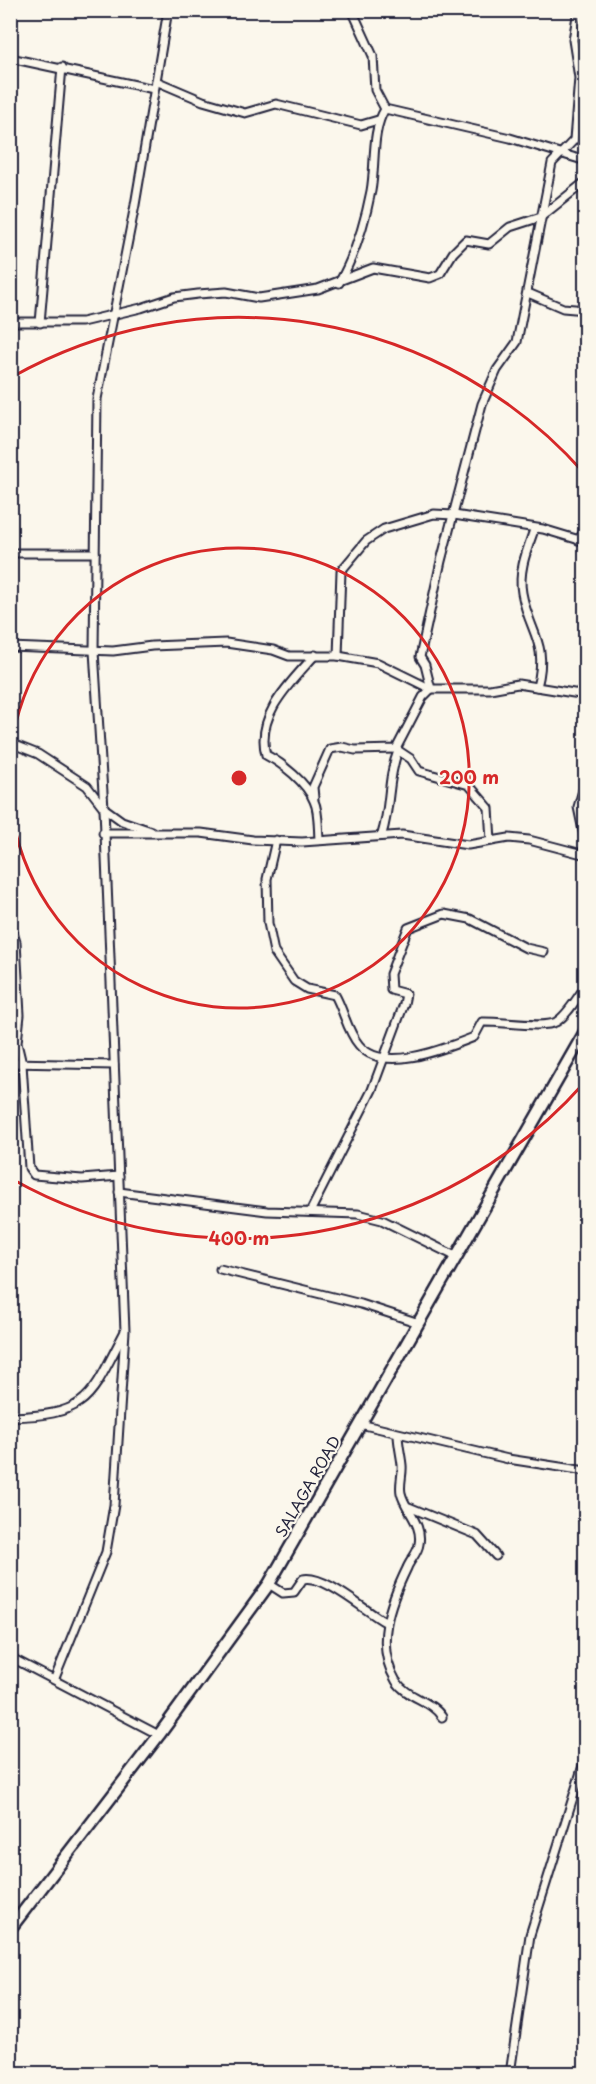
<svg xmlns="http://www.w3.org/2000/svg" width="596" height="2084" font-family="'Playpen Sans',sans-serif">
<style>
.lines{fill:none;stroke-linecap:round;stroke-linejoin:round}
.minor-casing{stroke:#22223b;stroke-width:11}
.primary-casing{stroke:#22223b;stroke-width:15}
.minor{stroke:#fbf7ec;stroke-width:7}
.primary{stroke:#fbf7ec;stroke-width:10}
.ring{fill:none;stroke:#d62828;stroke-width:3}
.labels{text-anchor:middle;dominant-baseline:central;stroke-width:4.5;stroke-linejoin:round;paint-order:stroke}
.street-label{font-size:15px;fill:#22223b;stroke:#fbf7ec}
.centre{fill:#d62828;stroke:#fbf7ec;stroke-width:3}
.ring-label{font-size:18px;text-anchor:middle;font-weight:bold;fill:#d62828;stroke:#fbf7ec;stroke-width:4.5;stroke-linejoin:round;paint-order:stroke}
</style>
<rect width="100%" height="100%" fill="#fbf7ec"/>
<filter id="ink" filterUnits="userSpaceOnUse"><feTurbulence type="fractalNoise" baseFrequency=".0167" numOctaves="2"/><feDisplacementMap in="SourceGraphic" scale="12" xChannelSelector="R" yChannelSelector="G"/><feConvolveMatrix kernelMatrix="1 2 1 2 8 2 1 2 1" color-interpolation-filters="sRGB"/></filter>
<g filter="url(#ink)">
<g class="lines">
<defs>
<g id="minor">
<polyline points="352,10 373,56 375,90 385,109 510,138 586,161"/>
<polyline points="10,58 154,89"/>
<polyline points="156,81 203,101 245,113 276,104 361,125 378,120"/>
<path d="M339,283C355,255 365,222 371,191C376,164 371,132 385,109"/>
<polyline points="528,293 563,308 586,310"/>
<polyline points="10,322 82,322 141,308 174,297 198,294 226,292 259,298 318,289 373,268 430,278 440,274 453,253 466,240 489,244 510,227 541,217 586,181"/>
<polyline points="40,323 62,67"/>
<path d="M534,530C527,550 518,571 522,593C529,633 549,642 537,687"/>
<polyline points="578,540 586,530"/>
<polyline points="10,553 95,553"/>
<polyline points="10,647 113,651 152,646 226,643 273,650 289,656 338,656 378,663 431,689 490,689 518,684 586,695"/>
<path d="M315,655C291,682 255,715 266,755C282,763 307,783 314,801C319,811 318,827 319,839"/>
<polyline points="338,656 341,571 366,541 384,529 434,514 454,515 543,529 586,542"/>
<polyline points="431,689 425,665 420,657 441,561 482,404 497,370 517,342 552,163 574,140 579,78 573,40 578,10"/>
<polyline points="581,694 586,713"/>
<polyline points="10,743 38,754 87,786 104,808 122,821 151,831"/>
<polyline points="396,749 411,759 419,771 469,785 489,808 491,841"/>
<polyline points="586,780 578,807 586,845"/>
<polyline points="314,798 313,787 330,749 342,747 355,750 396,749 423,697 431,689"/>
<polyline points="103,833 201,833 253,840 302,842 402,835 468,845 509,838 529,840 586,855"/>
<path d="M382,834C391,806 387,779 398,751"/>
<path d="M276,840L267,879L268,923L274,952L294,981L307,989L335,995C344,1011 347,1031 359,1045C383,1074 444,1049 474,1037L482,1022C500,1021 543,1029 556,1022C568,1015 577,997 586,986"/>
<polyline points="10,922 16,942 20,1015 17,1043 22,1064 29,1168 34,1175 82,1179 119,1176"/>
<polyline points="10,1063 114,1065"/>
<polyline points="119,1192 267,1211 358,1214 382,1220 455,1256"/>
<polyline points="310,1212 372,1090 404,1004 406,994 391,990 390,974 408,928 444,914 470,919 526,948 544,952"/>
<polyline points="220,1269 361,1304 416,1322"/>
<path d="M10,1417C90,1415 90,1398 124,1333"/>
<polyline points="360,1424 508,1459 586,1471"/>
<path d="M398,1434C398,1444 401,1455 402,1465C403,1474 399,1484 401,1493C405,1510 423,1524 419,1544C418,1553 410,1560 407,1568C390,1603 374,1644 396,1681C407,1698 431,1700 442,1717"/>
<polyline points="409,1507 477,1535 496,1556"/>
<path d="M269,1584L283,1593L294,1592L303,1579C324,1574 365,1611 385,1622"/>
<polyline points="10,1657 159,1735"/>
<polyline points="55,1678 106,1552 114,1505 125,1331 104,808 94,651 97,399 135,205 168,10"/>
<polyline points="510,2074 530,1935 586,1756"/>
</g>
<polyline id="primary" points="10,1929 159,1735 269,1584 586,1030"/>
</defs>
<!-- minor casing -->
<use href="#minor" class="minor-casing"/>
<!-- primary casing -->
<use href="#primary" class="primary-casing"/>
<!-- minor -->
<use href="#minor" class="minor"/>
<!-- primary -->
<use href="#primary" class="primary"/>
</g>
</g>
<!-- distance rings -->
<g class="ring">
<path d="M11 750A230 230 0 1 1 11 806"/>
<path d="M584 1083A461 461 0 0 1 12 1179M12 377A461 461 0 0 1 584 473"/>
</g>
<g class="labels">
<!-- street labels -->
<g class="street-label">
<text transform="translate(307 1486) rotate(-60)">SALAGA ROAD</text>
</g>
</g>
<circle cx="239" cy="778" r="9" class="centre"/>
<g class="ring-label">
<text x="469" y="784">200 m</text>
<text x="239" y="1245">400 m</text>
</g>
<!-- margin -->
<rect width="596" height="2084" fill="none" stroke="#fbf7ec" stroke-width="36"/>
<rect x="18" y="18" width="560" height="2048" fill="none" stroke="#22223b" stroke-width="2" filter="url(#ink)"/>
</svg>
